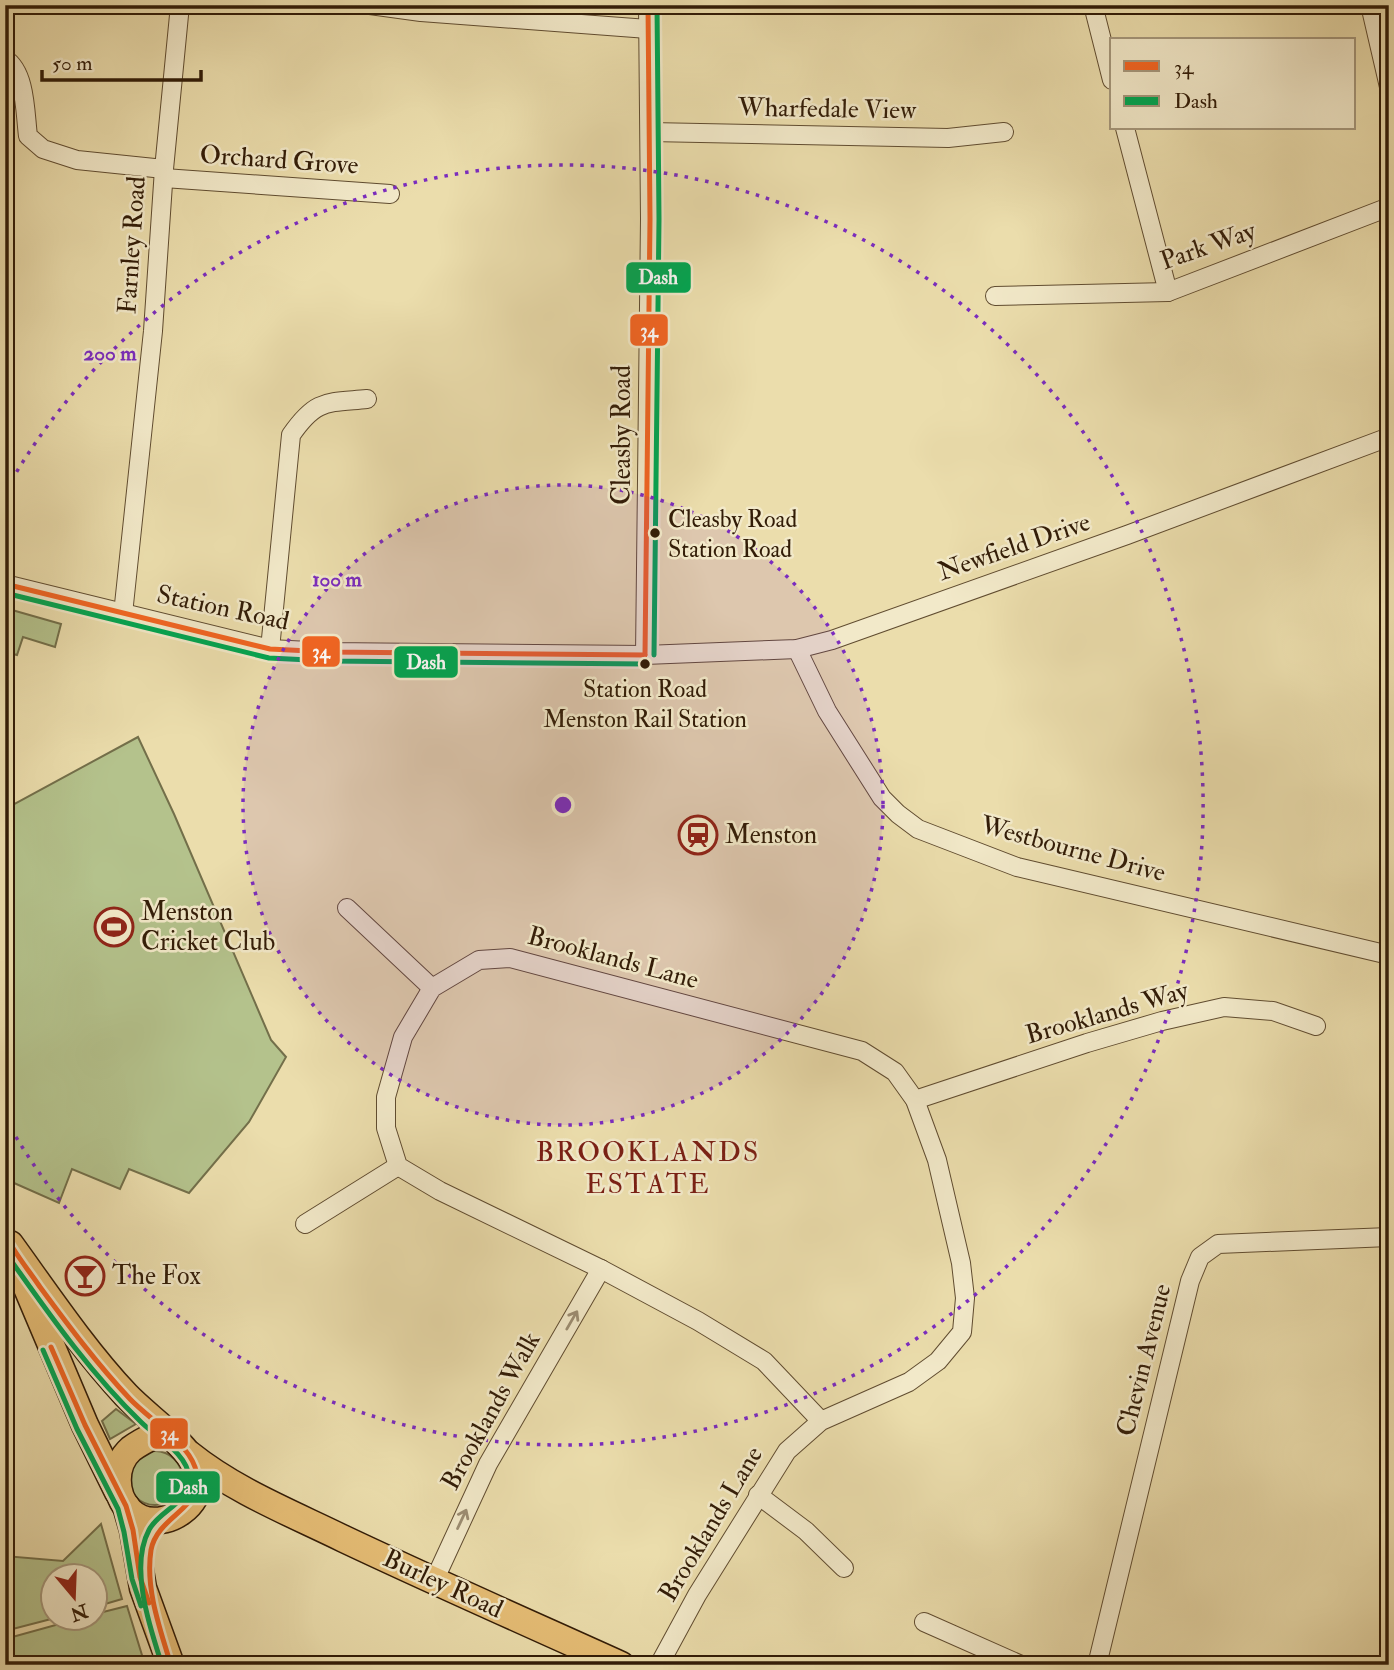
<svg xmlns="http://www.w3.org/2000/svg" width="1394" height="1670" font-family="'IM FELL Double Pica',serif">
<style>
.green{fill:#b4c28c;stroke:#736f4a;stroke-width:2}
.lines{fill:none;stroke-linecap:round;stroke-linejoin:round}
.minor-casing{stroke:#604c30;stroke-width:20}
.primary-casing{stroke:#321c07;stroke-width:29}
.minor{stroke:#f2e9c9;stroke-width:18}
.primary{stroke:#e6be76;stroke-width:26}
.bus-1-casing{stroke:#f2e9c9;stroke-width:10}
.bus-2-casing{stroke:#f2e9c9;stroke-width:10}
.bus-1{stroke:#f26522;stroke-width:5}
.bus-2{stroke:#00a651;stroke-width:5}
.oneway{stroke:#9c8d72}
.ring{fill:none;stroke:#7b2cbf;stroke-width:3.5;stroke-dasharray:3.5 7}
.bus-dot{fill:#321c07;stroke:#f2e9c9;stroke-width:2.5}
.labels{text-anchor:middle;dominant-baseline:central;stroke-width:5;stroke-linejoin:round;paint-order:stroke}
.bus-label{font-size:24px;fill:#321c07;stroke:#f2e9c9;text-anchor:start}
.street-label{font-size:26px;fill:#321c07;stroke:#f2e9c9}
.poi-label{font-size:26px;fill:#321c07;stroke:#f2e9c9;text-anchor:start}
.neighbourhood-label{font-size:28px;letter-spacing:2px;fill:#7a1f14;stroke:#f2e9c9}
.centre{fill:#7b2cbf;stroke:#f2e9c9;stroke-width:3.5}
.ring-label{font-size:21px;text-anchor:middle;font-weight:bold;fill:#7b2cbf;stroke:#f2e9c9;stroke-width:5;stroke-linejoin:round;paint-order:stroke}
.line-badge{stroke:#f2e9c9;stroke-width:2.5}
.badge-label{font-size:19px;text-anchor:middle;font-weight:bold;fill:#fff}
</style>
<rect width="100%" height="100%" fill="#ebddac"/>
<filter id="stains"><feTurbulence type="fractalNoise" baseFrequency=".00286" numOctaves="4"/><feColorMatrix values="0 0 0 0 .2 0 0 0 0 .09 0 0 0 0 .02 0 0 0 .5 -.17"/></filter>
<radialGradient id="worn" r=".72"><stop offset=".6" stop-color="#630" stop-opacity="0"/><stop offset="1" stop-color="#630" stop-opacity=".3"/></radialGradient>
<!-- green -->
<g class="green">
<polygon points="5,608 61,624 55,647 23,637 17,655 5,652"/>
<polygon points="138,737 174,814 271,1040 286,1057 249,1122 189,1193 129,1169 120,1189 72,1169 59,1203 5,1179 5,809"/>
<polygon points="116,1409 136,1424 110,1439 102,1421"/>
<circle cx="155" cy="1478" r="27"/>
<polygon points="101,1524 122,1599 95,1607 94,1576 52,1576 52,1618 55,1618 5,1631 5,1556 63,1561"/>
<polygon points="127,1606 145,1665 5,1665 5,1639 81,1618 94,1618 95,1614"/>
</g>
<g class="lines">
<defs>
<g id="minor">
<polyline points="370,5 421,12 648,29"/>
<polyline points="1093,5 1112,80"/>
<polyline points="1370,5 1389,87"/>
<path d="M5,59C26,72 25,113 28,136L43,149L77,160L164,169"/>
<polyline points="1125,128 1168,292"/>
<polyline points="650,132 948,138 1004,132"/>
<polyline points="164,178 390,194"/>
<polyline points="995,296 1168,292 1389,207"/>
<polyline points="5,584 270,649 329,652 645,655 797,649 832,640 1127,535 1389,437"/>
<polyline points="123,614 153,331 164,169 180,5"/>
<path d="M270,649L291,435C316,399 326,403 367,399"/>
<polyline points="797,649 827,711 882,798 898,814 918,829 1017,867 1389,955"/>
<polyline points="645,655 650,219 648,5"/>
<polyline points="347,908 432,988"/>
<polyline points="915,1100 1087,1043 1162,1021 1224,1007 1273,1011 1316,1026"/>
<polyline points="305,1224 398,1166"/>
<polyline points="758,1495 806,1531 844,1568"/>
<polyline points="434,1581 488,1464 601,1269"/>
<polyline points="924,1622 1021,1665"/>
<polyline points="659,1665 697,1595 787,1451 821,1421 909,1382 938,1361 962,1332 965,1298 961,1263 937,1160 915,1100 895,1072 862,1051 510,958 479,960 432,988 403,1037 386,1097 386,1128 398,1166 440,1191 601,1269 698,1321 764,1361 821,1421"/>
<polyline points="1097,1665 1190,1281 1200,1257 1218,1244 1389,1237"/>
</g>
<g id="primary">
<path d="M10,1244C47,1295 83,1349 126,1395C145,1415 176,1436 191,1458C199,1469 200,1486 194,1498C182,1519 149,1530 130,1511C114,1495 113,1465 131,1449C140,1442 153,1436 163,1431"/>
<polyline points="24,1281 85,1425 118,1492"/>
<path d="M189,1454C235,1491 291,1513 344,1539C435,1582 528,1623 621,1665"/>
<polyline points="126,1506 133,1530 143,1588 171,1665"/>
</g>
</defs>
<!-- minor casing -->
<use href="#minor" class="minor-casing"/>
<!-- primary casing -->
<use href="#primary" class="primary-casing"/>
<!-- minor -->
<use href="#minor" class="minor"/>
<!-- primary -->
<use href="#primary" class="primary"/>
<defs>
<g id="bus-1">
<polyline points="5,584 270,649 329,652 645,655"/>
<polyline points="645,655 650,219 648,5"/>
<path d="M5,1234C14,1253 28,1269 40,1287C68,1325 97,1364 130,1399C149,1419 186,1441 195,1467C210,1508 158,1513 151,1550C145,1588 160,1629 171,1665"/>
<polyline points="51,1347 85,1425 126,1506 133,1530 140,1577 149,1603"/>
</g>
<g id="bus-2">
<polyline points="5,593 269,658 329,661 645,664"/>
<polyline points="654,655 659,219 657,5"/>
<path d="M5,1252C47,1311 89,1372 141,1422C157,1438 187,1453 189,1477C191,1503 159,1510 149,1530C129,1567 150,1628 162,1665"/>
<polyline points="43,1350 77,1429 118,1509 124,1532 132,1579 141,1606"/>
</g>
</defs>
<!-- bus-1 casing -->
<use href="#bus-1" class="bus-1-casing"/>
<!-- bus-2 casing -->
<use href="#bus-2" class="bus-2-casing"/>
<!-- bus-1 -->
<use href="#bus-1" class="bus-1"/>
<!-- bus-2 -->
<use href="#bus-2" class="bus-2"/>
</g>
<!-- one-way arrows -->
<defs><path id="oneway-shaft" d="M-6 0H5M1.5-3L5.5 0L1.5 3" fill="none" stroke-width="1.6" stroke-linecap="round" stroke-linejoin="round" transform="scale(1.75)"/></defs>
<g class="oneway">
<use href="#oneway-shaft" transform="translate(572 1320) rotate(-60)"/>
<use href="#oneway-shaft" transform="translate(462 1519) rotate(-65)"/>
</g>
<!-- distance rings -->
<circle cx="563" cy="805" r="320" fill="#7b2cbf" fill-opacity=".12"/>
<g class="ring">
<circle cx="563" cy="805" r="320"/>
<path d="M6 490A640 640 0 1 1 6 1120"/>
</g>
<!-- icons -->
<defs>
<symbol id="station-ring" viewBox="-11 -11 22 22"><circle r="9.5" fill="#f2e9c9" stroke="#8f2418" stroke-width="1.5"/><path d="M-3-6H3Q5-6 5-4V2Q5 4 3 4L4.5 6H3L1.5 4h-3L-3 6H-4.5L-3 4Q-5 4-5 2V-4Q-5-6-3-6ZM-3.5-4v3h7v-3ZM-3.5 1v1.5H-2V1ZM2 1v1.5H3.5V1Z" fill="#8f2418"/></symbol>
<symbol id="stadium-ring" viewBox="-11 -11 22 22"><circle r="9.5" fill="#f2e9c9" stroke="#8f2418" stroke-width="1.5"/><path d="M0-5a6.5 5 0 1 0 0 10a6.5 5 0 1 0 0-10ZM-3.5-1.8h7v3.6h-7Z" fill="#8f2418"/></symbol>
<symbol id="bar-ring" viewBox="-11 -11 22 22"><circle r="9.5" fill="#f2e9c9" stroke="#8f2418" stroke-width="1.5"/><path d="M-6-5H6L.8 .8V4.5H3.5V6h-7V4.5H-.8V.8Z" fill="#8f2418"/></symbol>
</defs>
<g fill-rule="evenodd">
<use href="#station-ring" x="676" y="813" width="44" height="44"/>
<use href="#stadium-ring" x="92" y="905" width="44" height="44"/>
<use href="#bar-ring" x="63" y="1254" width="44" height="44"/>
</g>
<!-- markers -->
<g class="bus-dot">
<circle cx="655" cy="533" r="6"/>
<circle cx="645" cy="664" r="6"/>
</g>
<g class="labels">
<!-- bus labels -->
<g class="bus-label">
<text x="668" y="519">Cleasby Road<tspan x="668" dy="30">Station Road</tspan></text>
<text x="645" y="689" text-anchor="middle">Station Road<tspan x="645" dy="30">Menston Rail Station</tspan></text>
</g>
<!-- street labels -->
<g class="street-label">
<text transform="translate(827 109) rotate(1)">Wharfedale View</text>
<text transform="translate(279 160) rotate(4)">Orchard Grove</text>
<text transform="translate(132 245) rotate(-86)">Farnley Road</text>
<text transform="translate(1208 246) rotate(-19)">Park Way</text>
<text transform="translate(622 435) rotate(-90)">Cleasby Road</text>
<text transform="translate(1014 547) rotate(-19)">Newfield Drive</text>
<text transform="translate(223 608) rotate(12)">Station Road</text>
<text transform="translate(1073 849) rotate(15)">Westbourne Drive</text>
<text transform="translate(613 958) rotate(15)">Brooklands Lane</text>
<text transform="translate(1107 1013) rotate(-16)">Brooklands Way</text>
<text transform="translate(1144 1360) rotate(-76)">Chevin Avenue</text>
<text transform="translate(491 1411) rotate(-61)">Brooklands Walk</text>
<text transform="translate(711 1524) rotate(-59)">Brooklands Lane</text>
<text transform="translate(443 1584) rotate(25)">Burley Road</text>
</g>
<!-- poi labels -->
<g class="poi-label">
<text x="725" y="835">Menston</text>
<text x="141" y="912">Menston<tspan x="141" dy="30">Cricket Club</tspan></text>
<text x="112" y="1276">The Fox</text>
</g>
<!-- neighbourhood labels -->
<g class="neighbourhood-label">
<text x="648" y="1152">BROOKLANDS<tspan x="648" dy="32">ESTATE</tspan></text>
</g>
</g>
<circle cx="563" cy="805" r="10" class="centre"/>
<g class="ring-label">
<text x="110" y="360">200 m</text>
<text x="337" y="586">100 m</text>
</g>
<g class="line-badge">
<rect x="625" y="261" width="67" height="33" rx="7" fill="#00a651"/>
<rect x="629" y="313" width="40" height="34" rx="7" fill="#f26522"/>
<rect x="301" y="635" width="40" height="33" rx="7" fill="#f26522"/>
<rect x="393" y="645" width="66" height="34" rx="7" fill="#00a651"/>
<rect x="149" y="1417" width="40" height="33" rx="7" fill="#f26522"/>
<rect x="155" y="1470" width="66" height="34" rx="7" fill="#00a651"/>
</g>
<g class="badge-label">
<text x="658" y="284">Dash</text>
<text x="649" y="337">34</text>
<text x="321" y="658">34</text>
<text x="426" y="669">Dash</text>
<text x="169" y="1440">34</text>
<text x="188" y="1494">Dash</text>
</g>
<!-- margin -->
<rect width="1394" height="1670" fill="none" stroke="#ebddac" stroke-width="28"/>
<rect x="7" y="7" width="1380" height="1656" fill="none" stroke="#321c07" stroke-width="3.5"/>
<rect x="14" y="14" width="1366" height="1642" fill="none" stroke="#321c07" stroke-width="2"/>
<!-- legend -->
<rect x="1110" y="38" width="245" height="91" fill="#f2e9c9" stroke="#a5977b" stroke-width="2"/>
<rect x="1124" y="61" width="35" height="10" fill="#f26522" stroke="#a5977b" stroke-width="2"/>
<text x="1174" y="74" font-size="21" fill="#321c07">34</text>
<rect x="1124" y="96" width="35" height="10" fill="#00a651" stroke="#a5977b" stroke-width="2"/>
<text x="1174" y="108" font-size="21" fill="#321c07">Dash</text>
<!-- north arrow -->
<g transform="translate(74 1597) rotate(161)"><circle r="33" fill="#f2e9c9" stroke="#a5977b" stroke-width="2"/>
<path d="M0-5L12 26L0 18L-12 26Z" fill="#8f2418"/>
<text y="-10" font-size="19" font-weight="bold" text-anchor="middle" fill="#321c07">N</text>
</g>
<!-- scale -->
<path d="M42 70v10h159v-10" fill="none" stroke="#321c07" stroke-width="3.5"/>
<text x="52" y="70" font-size="21" fill="#321c07" stroke="#f2e9c9" stroke-width="5" paint-order="stroke">50 m</text>
<rect width="100%" height="100%" filter="url(#stains)"/>
<rect width="100%" height="100%" fill="url(#worn)"/>
</svg>
